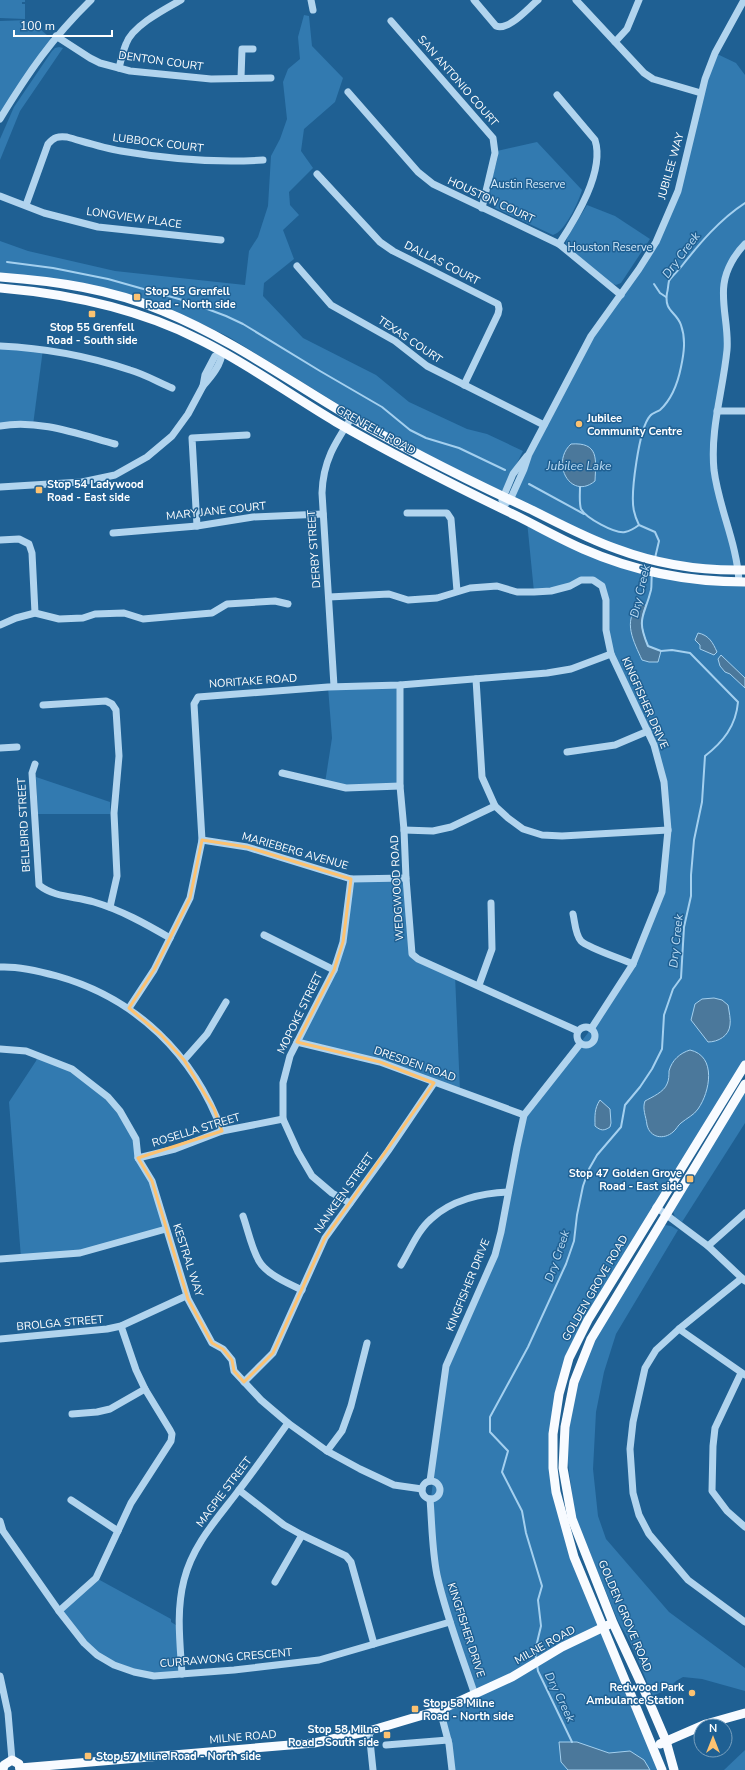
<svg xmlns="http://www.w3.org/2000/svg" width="745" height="1770" font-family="'Nunito Sans',sans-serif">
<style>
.green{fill:#327ab0}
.water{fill:#4b789b;stroke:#a4d0ef}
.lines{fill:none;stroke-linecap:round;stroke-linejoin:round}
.stream{stroke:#a4d0ef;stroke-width:2}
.minor{stroke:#b1d4ee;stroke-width:7}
.major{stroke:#f8fbff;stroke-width:9}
.marked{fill:none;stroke:#fcc271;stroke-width:3;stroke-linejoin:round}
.poi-dot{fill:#fcc271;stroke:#1f6093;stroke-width:1.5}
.labels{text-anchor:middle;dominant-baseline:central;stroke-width:3;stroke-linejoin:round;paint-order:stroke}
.street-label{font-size:11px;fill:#fff;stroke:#1f6093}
.park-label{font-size:11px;fill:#d7ebfa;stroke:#1f6093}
.poi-label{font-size:11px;font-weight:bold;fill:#fff;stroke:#1f6093;text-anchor:start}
.water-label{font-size:12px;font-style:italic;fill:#bdddf5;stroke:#1f6093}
</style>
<rect width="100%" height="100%" fill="#1f6093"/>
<!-- green -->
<g class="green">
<polygon points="0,0 25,0 25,2 22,2 22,4 25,4 25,19 0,18"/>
<polygon points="304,15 309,16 312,46 343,78 335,102 304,129 301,151 313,168 289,192 290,205 299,215 283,230 294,259 264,283 263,296 303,338 376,375 409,402 467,429 487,434 523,451 504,489 501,491 424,454 354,414 229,337 196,321 144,300 0,275 0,241 28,251 115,271 245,285 249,251 258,237 268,206 271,156 280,139 287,119 283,82 288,69 300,59 298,37"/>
<polygon points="29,20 53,40 0,119 0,21"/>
<polygon points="59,47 63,48 20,111 0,160 0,139 14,107 52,51 55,48"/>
<polygon points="715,53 736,63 745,75 745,244 724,283 727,338 717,407 716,484 738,570 643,557 510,500 591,336 656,242 678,191"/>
<path d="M537,142L582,190C579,201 565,232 553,235L495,208C484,195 495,171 498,156L497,151Z"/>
<polygon points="587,205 615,216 650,239 621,283 616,285 610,283 570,250 566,244 567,238"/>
<polygon points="0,346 43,349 33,425 0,426"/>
<polygon points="527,521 640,568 745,581 745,1066 569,1358 553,1434 560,1510 662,1770 452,1770 440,1710 475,1695 450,1622 434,1552 431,1499 446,1366 495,1255 524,1115 591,1029 633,964 661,892 668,830 664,782 648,731 611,654 602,586 593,580 534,592"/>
<polygon points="400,685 400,786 346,788 325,783 332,738 328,687"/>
<polygon points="36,777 110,802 110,814 38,814"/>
<polygon points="406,878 412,954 455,975 460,1091 380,1062 297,1042 334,970 343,942 351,879"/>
<polygon points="38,1055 72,1069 92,1084 132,1130 166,1229 99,1249 21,1258 9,1102 36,1061"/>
<polygon points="745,1090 745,1123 682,1222 675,1217 673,1211"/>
<polygon points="665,1225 671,1226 678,1230 616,1334 604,1372 596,1412 593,1469 598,1516 606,1539 669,1612 745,1668 745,1691 702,1679 683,1677 676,1681 668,1689 653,1696 630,1642 618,1621 575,1517 567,1455 568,1425 577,1383 593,1340"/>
<polygon points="96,1578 171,1619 171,1622 179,1627 182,1674 134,1672 97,1655 59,1611"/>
<polygon points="745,1750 745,1770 724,1770"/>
</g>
<!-- water -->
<g class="water">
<path d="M571,444C599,442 596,459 595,481C571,501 550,463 571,444Z"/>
<path d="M639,605H646C639,621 642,631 648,646L661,651L658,662H649L642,660C634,642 622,621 639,605Z"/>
<path d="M698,633C709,635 713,643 717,652L714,655L700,649V645L695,640Z"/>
<polygon points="721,655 745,678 745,688 730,674 725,672 720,666 718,659"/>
<path d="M714,998L722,1000L728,1005C729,1011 731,1020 730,1025C729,1036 718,1042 708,1042L691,1020L695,1004L702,999Z"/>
<path d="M690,1050C717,1056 710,1092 698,1109C694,1115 687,1118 681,1123C678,1125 676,1130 673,1132C664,1140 650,1138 647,1125C646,1116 642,1109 645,1101C652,1097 664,1092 667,1084C669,1080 669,1075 669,1071C672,1060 680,1053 690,1050Z"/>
<path d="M600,1100L610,1109L611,1123L610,1127C604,1131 601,1131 595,1126C595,1116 594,1109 600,1100Z"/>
<polygon points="559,1742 577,1742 609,1753 630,1751 644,1760 650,1770 568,1770 561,1762"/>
</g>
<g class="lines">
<!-- stream -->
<g class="stream">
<polyline points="7,262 53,268 108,279 186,301 226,316 243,324 320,371 382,407 410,430 426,438 459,448 505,470"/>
<polyline points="654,284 660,293 666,297"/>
<polyline points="529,484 584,514"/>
<path d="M580,487C580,494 579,503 581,509C586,518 615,534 625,532C630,531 635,528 639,525"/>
<path d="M655,558L659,541L655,532L639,525C637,521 635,516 634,511C630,495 639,428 650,416C652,413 657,412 660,410C672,399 678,382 681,367C684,353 686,339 681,325C676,311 664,312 667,293C668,290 668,285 669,281C672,276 677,272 681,267C699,244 720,219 745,203"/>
<path d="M536,1659L535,1651L541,1626L538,1600L542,1586L526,1533L522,1511L502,1472L508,1451L490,1432V1417L528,1347L566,1264L574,1241L577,1215L583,1186L589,1169L597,1155L621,1127L625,1105L640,1087L652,1069L662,1049L664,1015L673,989L681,978L684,927L691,896V875L694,840L702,802L705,756C723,742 736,726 738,702L690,653L672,650L661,651L648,646C636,617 644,618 651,590C652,585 651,579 652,574"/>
<polyline points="537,1665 538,1671 572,1742"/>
</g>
<!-- minor -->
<g class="minor">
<polyline points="311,0 313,10"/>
<path d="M474,0L496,26C509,31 528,8 538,0"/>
<polyline points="576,0 644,73 653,79 701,93"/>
<polyline points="391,21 493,138 495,153 482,208"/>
<polyline points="56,36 90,58 100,63 130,71 211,79 271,78"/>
<polyline points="615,42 627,29 639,0"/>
<path d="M119,68C121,60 123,51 126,44C132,26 165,9 181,0"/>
<polyline points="241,78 242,49 253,49"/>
<polyline points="348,92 418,172 433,184 559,244 621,295"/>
<path d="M557,95L595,140C605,171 576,218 559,244"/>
<path d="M0,119C28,73 52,38 91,0"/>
<polyline points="317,174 380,242 393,251 498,304 499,309 498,314 464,385"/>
<polyline points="0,196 44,213 98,227 221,240"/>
<path d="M26,205L48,144C54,137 58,136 67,137C85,142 103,148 121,151C168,159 216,163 263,160"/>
<polyline points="297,266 331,305 395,341 427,366 544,425"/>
<path d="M0,346C44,348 88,356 130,370C144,374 158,382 172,388"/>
<path d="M203,386C211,377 222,364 222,352"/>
<polyline points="717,411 745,411"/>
<path d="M0,426C38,419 78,434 115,444"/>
<polyline points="0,487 82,482 115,475 147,457 172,436 188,414 203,386 205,375 215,356 222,352"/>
<polyline points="502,500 513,474 527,456"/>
<polyline points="500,508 510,500 524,469 529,454 591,336 639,269 656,242 678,191 705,79 715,53 744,0"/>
<polyline points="407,513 447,513 451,519 457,591"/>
<polyline points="197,526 192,438 247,435"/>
<polyline points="113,533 197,526 253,517 323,514"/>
<polyline points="0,540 19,539 29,544 32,553 35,613"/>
<path d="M739,582C737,543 719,509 714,470C710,429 723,391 727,350C729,328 721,305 724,284C726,269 735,254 745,244"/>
<polyline points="329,597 389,594 408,600 437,598 470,588 497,586 517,592 534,592 551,591 570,586 581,580 593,580 602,586 606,600 606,630 611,654 654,745 664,782 668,830 662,892 633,964 591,1029"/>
<polyline points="0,625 16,618 35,613 59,619 83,618 95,614 124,613 143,619 212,613 227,604 275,601 288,604"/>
<polyline points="476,679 482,777 495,806 508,818 523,829 542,835 562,836 668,830"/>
<polyline points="400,685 400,786 404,830 406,878 412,954 418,959 578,1031"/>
<path d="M334,686L322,493C323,461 335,443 352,417"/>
<polyline points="43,705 106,701 112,704 116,710 119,756 114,813 117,876 110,907"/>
<polyline points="0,748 17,747"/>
<polyline points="567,752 615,745 648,731"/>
<path d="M35,764L32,773L39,885C55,898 75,896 94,902C121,910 146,924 170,938"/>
<polyline points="282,773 346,788 400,786"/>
<polyline points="404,830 433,831 451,827 495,806"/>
<polyline points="202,840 247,847 351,879 406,878"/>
<path d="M573,914C575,922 575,934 581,941C588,948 622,959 633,964"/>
<polyline points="264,935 334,970"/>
<path d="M0,967C19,966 39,971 57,976C136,998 194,1055 222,1131"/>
<polyline points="479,985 492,949 491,903"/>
<polyline points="129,1008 154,970 190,898 202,840 194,704 198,697 328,687 400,685 547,673 571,669 611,654"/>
<circle cx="586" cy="1036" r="9"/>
<polyline points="297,1042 380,1062 524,1115"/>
<polyline points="0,1049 26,1051 72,1069 108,1097 120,1111 136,1139 138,1158 152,1181 188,1299 212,1343 223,1349 232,1360 234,1371 261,1400 288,1423 327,1451 360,1469 394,1485 422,1489"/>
<polyline points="184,1060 207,1034 226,1002"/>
<polyline points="138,1158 175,1149 222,1131 283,1119"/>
<polyline points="350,1203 332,1193 312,1176 298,1152 283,1119 283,1083 290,1056 334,970 343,942 351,879"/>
<polyline points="656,1207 708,1246 745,1281"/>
<path d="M243,1216C248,1230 251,1247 259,1261C266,1274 289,1284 302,1290"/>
<polyline points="708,1246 745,1213"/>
<polyline points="0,1259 80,1253 166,1229"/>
<path d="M401,1265C410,1250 418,1230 431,1219C451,1200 482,1193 508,1192"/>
<polyline points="742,1278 679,1329 656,1350 645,1368 633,1422 630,1449 633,1493 639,1515 649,1534 688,1580 745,1622"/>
<polyline points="679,1329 745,1375"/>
<polyline points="0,1339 107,1329 121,1326 186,1296"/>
<polyline points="741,1373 715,1428 713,1446 712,1491 727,1511 745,1527"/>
<polyline points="244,1382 273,1353 325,1238 388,1151 434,1083"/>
<polyline points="72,1414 97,1412 110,1409 145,1389"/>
<polyline points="327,1451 342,1431 351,1406 367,1343"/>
<polyline points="430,1481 446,1366 495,1255 501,1232 517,1147 524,1115 580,1044"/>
<circle cx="431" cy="1490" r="9"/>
<polyline points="239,1490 284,1525 302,1535 346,1556 351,1562 374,1644"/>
<path d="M430,1499C432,1524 432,1550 437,1575C446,1616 462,1656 475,1695"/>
<polyline points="71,1500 118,1531"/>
<polyline points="0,1521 3,1531 59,1611 84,1643 97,1655 114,1665 134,1672 154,1676 234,1670 319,1660 450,1622"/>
<polyline points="275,1582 302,1535"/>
<polyline points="59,1611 96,1578 131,1503 171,1441 172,1434 170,1430 145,1389 136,1370 121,1326"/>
<path d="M182,1674C180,1642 176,1611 184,1580C193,1544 218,1518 239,1490C256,1468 272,1445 288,1423"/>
<polyline points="0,1676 8,1713 12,1760"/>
<polyline points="440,1710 449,1744 452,1770"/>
<polyline points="369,1731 373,1770"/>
<polyline points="386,1745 448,1740"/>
</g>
<!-- major -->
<g class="major">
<path d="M0,277C55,281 111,289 163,311C229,338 286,379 347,415C407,450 469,481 532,510C560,524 588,539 617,549C657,564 702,571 745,570"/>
<path d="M0,288C69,294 138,308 200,340C247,363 290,395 336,422C395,456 455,486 517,516C539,527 560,539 583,549C633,571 690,582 745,582"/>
<polyline points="660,1744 706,1724 745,1713"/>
<polyline points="20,1768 314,1743 369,1731 440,1710 512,1677 562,1647 608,1625"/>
<polyline points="3,1770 4,1765 12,1760 19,1764 20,1770"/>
<polyline points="662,1770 574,1557 556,1492 553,1468 553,1434 559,1394 569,1358 588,1320 745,1065"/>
<polyline points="674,1770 666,1741 645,1692 613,1623 572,1519 563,1468 565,1427 574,1382 591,1339 745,1084"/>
</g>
</g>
<!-- marked area -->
<path class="marked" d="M202,840L247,847L351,879L343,942L334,970L297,1042L380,1062L434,1083L325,1238L273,1353L244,1382L234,1371L232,1360L223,1349L212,1343L188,1299L152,1181L138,1158L222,1131L214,1109L184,1060L161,1035L129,1008L154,970L190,898Z"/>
<!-- markers -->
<g class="poi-dot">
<rect x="133" y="293" width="8" height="8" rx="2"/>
<rect x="88" y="310" width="8" height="8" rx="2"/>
<circle cx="579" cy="424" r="4"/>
<rect x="35" y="486" width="8" height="8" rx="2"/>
<rect x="686" y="1175" width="8" height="8" rx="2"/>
<circle cx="692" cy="1693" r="4"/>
<rect x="411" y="1705" width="8" height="8" rx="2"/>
<rect x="383" y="1731" width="8" height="8" rx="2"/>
<rect x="84" y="1752" width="8" height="8" rx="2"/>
</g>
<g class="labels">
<!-- street labels -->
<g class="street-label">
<text transform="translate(161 61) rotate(8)">DENTON COURT</text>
<text transform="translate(458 81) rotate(49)">SAN ANTONIO COURT</text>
<text transform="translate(158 143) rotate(7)">LUBBOCK COURT</text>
<text transform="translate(671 166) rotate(-74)">JUBILEE WAY</text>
<text transform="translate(491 200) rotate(25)">HOUSTON COURT</text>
<text transform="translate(134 218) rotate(8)">LONGVIEW PLACE</text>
<text transform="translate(442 263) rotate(27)">DALLAS COURT</text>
<text transform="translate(410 340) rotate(34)">TEXAS COURT</text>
<text transform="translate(376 430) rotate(29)">GRENFELL ROAD</text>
<text transform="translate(216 511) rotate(-6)">MARY JANE COURT</text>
<text transform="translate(314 549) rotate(-94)">DERBY STREET</text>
<text transform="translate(253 681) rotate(-4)">NORITAKE ROAD</text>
<text transform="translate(645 703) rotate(66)">KINGFISHER DRIVE</text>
<text transform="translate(24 825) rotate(-93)">BELLBIRD STREET</text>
<text transform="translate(295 851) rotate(16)">MARIEBERG AVENUE</text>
<text transform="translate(397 888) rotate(-93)">WEDGWOOD ROAD</text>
<text transform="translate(300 1013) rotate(-64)">MOPOKE STREET</text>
<text transform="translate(415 1064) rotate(19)">DRESDEN ROAD</text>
<text transform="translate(196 1130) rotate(-17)">ROSELLA STREET</text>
<text transform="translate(344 1193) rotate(-55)">NANKEEN STREET</text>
<text transform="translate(188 1260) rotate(72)">KESTRAL WAY</text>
<text transform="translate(468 1285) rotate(-68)">KINGFISHER DRIVE</text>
<text transform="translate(595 1288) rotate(-60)">GOLDEN GROVE ROAD</text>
<text transform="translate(60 1323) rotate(-5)">BROLGA STREET</text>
<text transform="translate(224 1492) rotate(-53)">MAGPIE STREET</text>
<text transform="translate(625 1616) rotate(67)">GOLDEN GROVE ROAD</text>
<text transform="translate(466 1630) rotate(72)">KINGFISHER DRIVE</text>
<text transform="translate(545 1645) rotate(-29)">MILNE ROAD</text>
<text transform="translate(226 1658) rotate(-5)">CURRAWONG CRESCENT</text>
<text transform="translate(243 1737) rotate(-5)">MILNE ROAD</text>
</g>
<!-- park labels -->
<g class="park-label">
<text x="528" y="184">Austin Reserve</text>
<text x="610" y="247">Houston Reserve</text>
</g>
<!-- poi labels -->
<g class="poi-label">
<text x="145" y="291">Stop 55 Grenfell<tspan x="145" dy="13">Road - North side</tspan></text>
<text x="92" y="327" text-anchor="middle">Stop 55 Grenfell<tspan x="92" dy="13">Road - South side</tspan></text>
<text x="587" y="418">Jubilee<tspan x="587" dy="13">Community Centre</tspan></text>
<text x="47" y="484">Stop 54 Ladywood<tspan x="47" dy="13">Road - East side</tspan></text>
<text x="682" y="1173" text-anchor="end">Stop 47 Golden Grove<tspan x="682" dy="13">Road - East side</tspan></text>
<text x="684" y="1687" text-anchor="end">Redwood Park<tspan x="684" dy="13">Ambulance Station</tspan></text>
<text x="423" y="1703">Stop 58 Milne<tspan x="423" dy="13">Road - North side</tspan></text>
<text x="379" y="1729" text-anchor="end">Stop 58 Milne<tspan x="379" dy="13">Road - South side</tspan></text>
<text x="96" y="1756">Stop 57 Milne Road - North side</text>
</g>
<!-- water labels -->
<g class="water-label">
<text transform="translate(681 255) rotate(-53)">Dry Creek</text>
<text x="579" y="466">Jubilee Lake</text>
<text transform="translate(640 591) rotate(-77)">Dry Creek</text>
<text transform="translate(676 941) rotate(-84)">Dry Creek</text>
<text transform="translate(557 1256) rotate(-71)">Dry Creek</text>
<text transform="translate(560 1697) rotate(64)">Dry Creek</text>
</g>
</g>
<!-- north arrow -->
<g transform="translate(713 1738)"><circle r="19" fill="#1f6093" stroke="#79a0be"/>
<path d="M0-3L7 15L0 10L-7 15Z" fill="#fcc271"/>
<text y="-6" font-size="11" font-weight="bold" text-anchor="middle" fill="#ffffff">N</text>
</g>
<!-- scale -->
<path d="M14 30v6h98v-6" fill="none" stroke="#ffffff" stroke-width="2"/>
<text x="20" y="30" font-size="12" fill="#ffffff" stroke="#1f6093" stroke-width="3" paint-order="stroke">100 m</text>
</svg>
